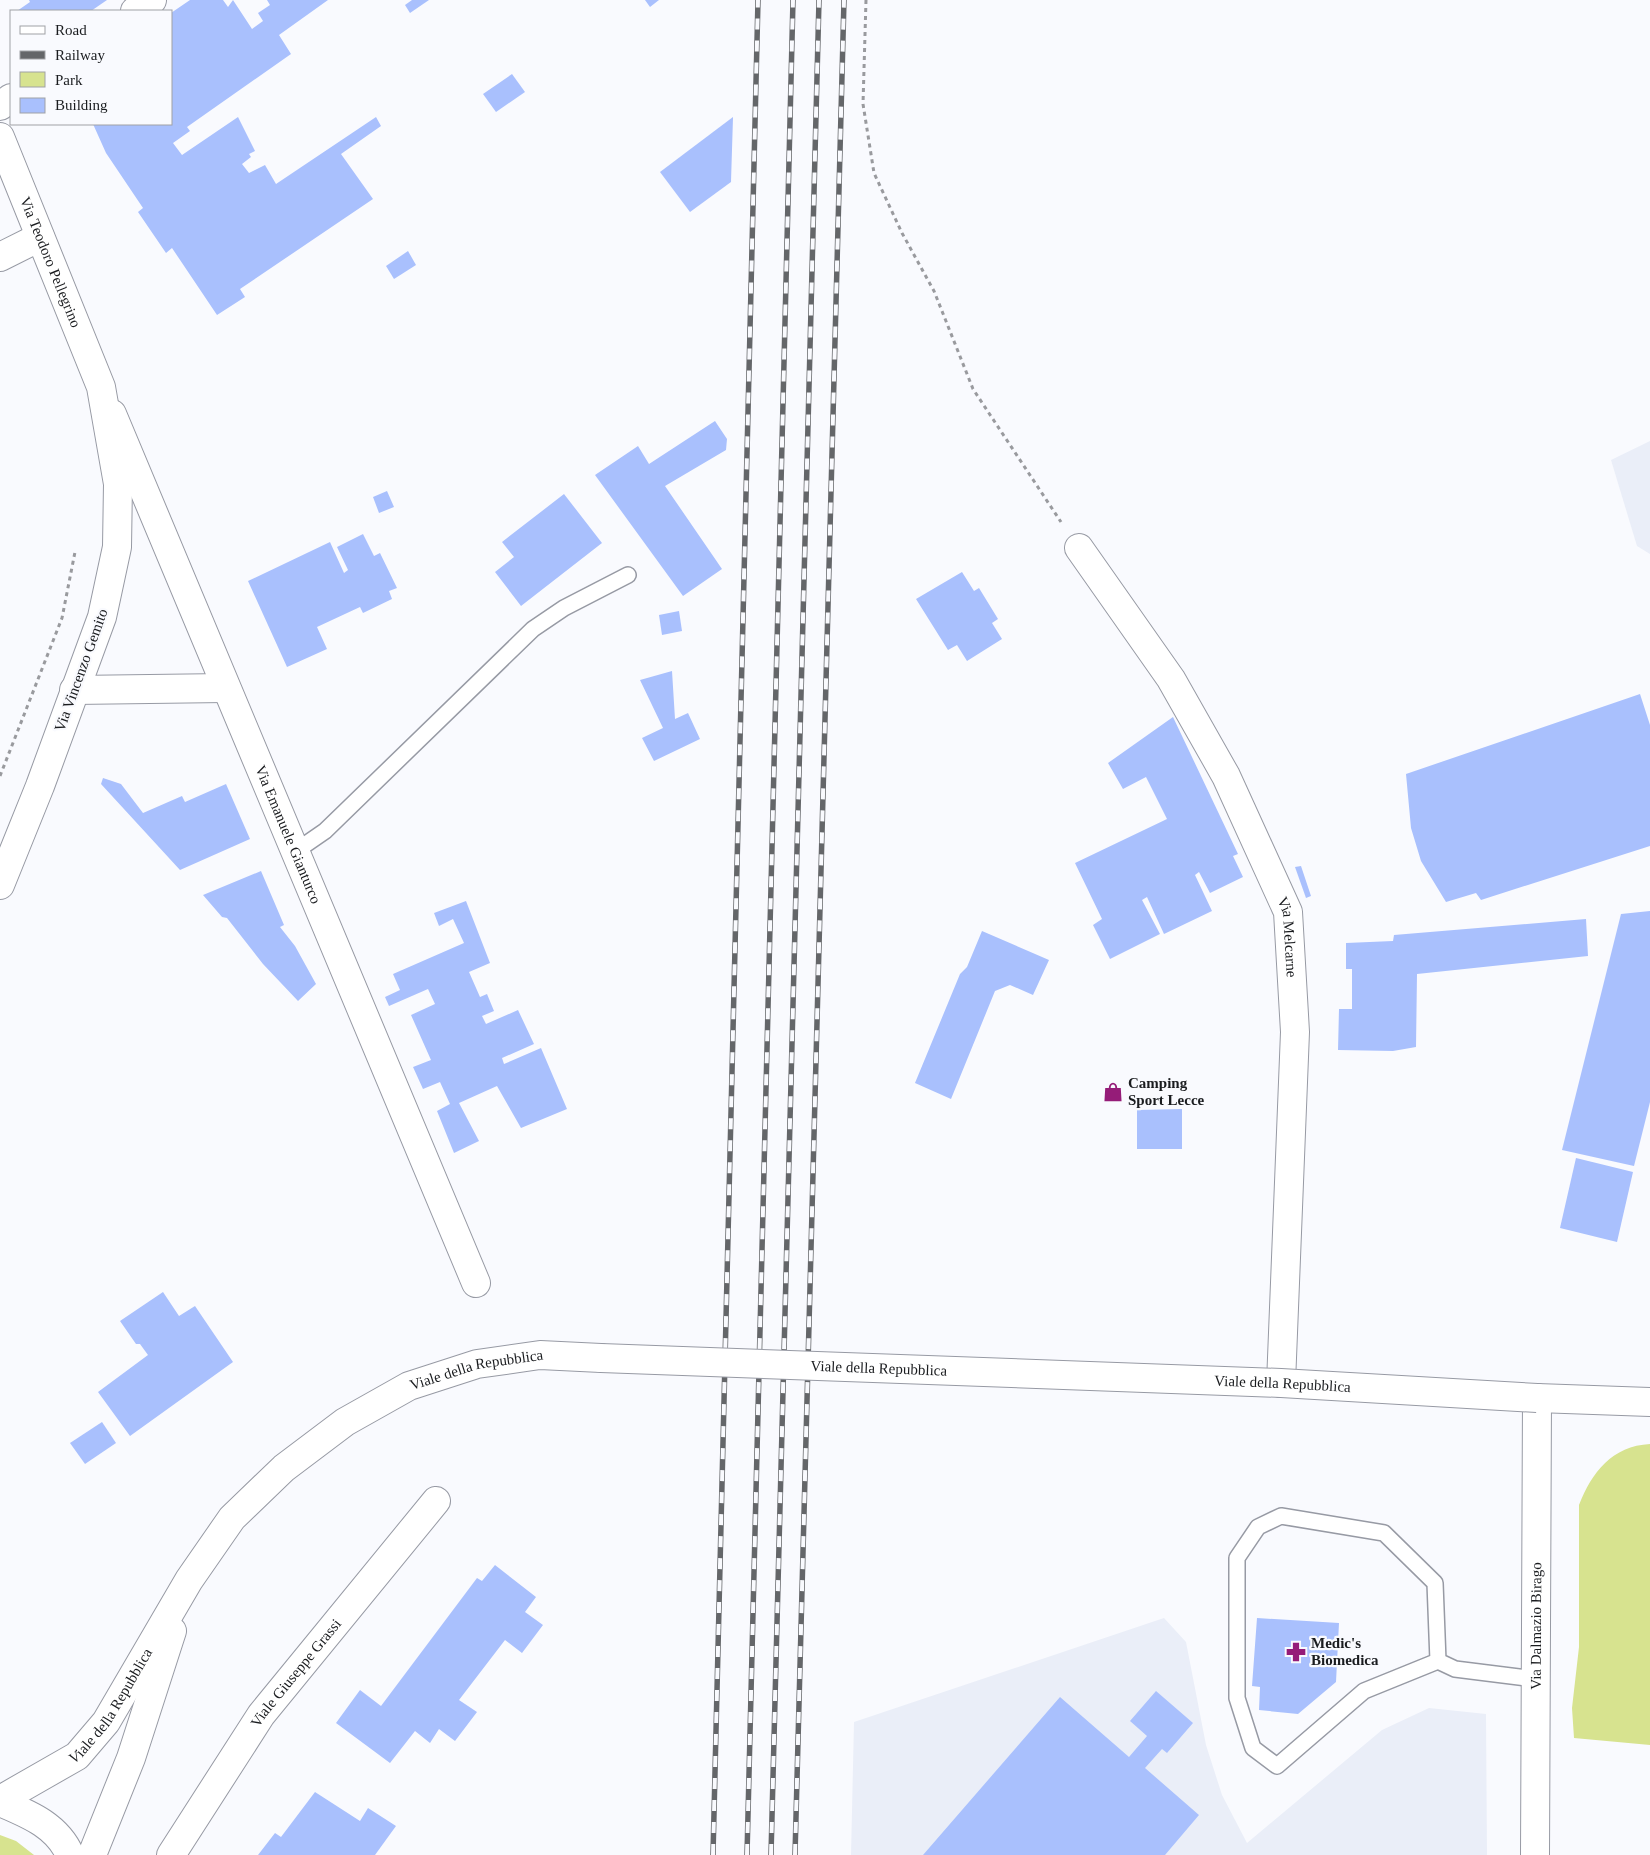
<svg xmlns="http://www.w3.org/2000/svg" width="1650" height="1855" font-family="'Times New Roman',serif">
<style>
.built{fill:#eaeef8}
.green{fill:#d7e38f}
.building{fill:#a9c0fd}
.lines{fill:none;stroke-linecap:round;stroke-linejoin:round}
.service-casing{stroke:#979aa4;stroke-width:18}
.minor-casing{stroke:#979aa4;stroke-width:30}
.tertiary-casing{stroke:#979aa4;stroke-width:30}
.secondary-casing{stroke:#979aa4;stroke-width:30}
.path{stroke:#999a9e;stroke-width:3;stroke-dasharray:4 4;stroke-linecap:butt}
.service{stroke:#fff;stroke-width:15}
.minor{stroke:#fff;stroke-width:28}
.tertiary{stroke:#fff;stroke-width:28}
.secondary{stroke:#fff;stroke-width:28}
.rail-casing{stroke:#646669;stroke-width:5.5}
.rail{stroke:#f9fafe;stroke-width:4;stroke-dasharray:11;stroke-linecap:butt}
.secondary-bridge-casing{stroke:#979aa4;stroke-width:30;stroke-linecap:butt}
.secondary-bridge{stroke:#fff;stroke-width:28}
.labels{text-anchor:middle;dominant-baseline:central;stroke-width:4.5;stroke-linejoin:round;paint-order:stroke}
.street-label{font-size:15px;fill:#1a1c1f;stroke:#f9fafe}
.poi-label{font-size:15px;font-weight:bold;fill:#1a1c1f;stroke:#f9fafe;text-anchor:start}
</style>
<rect width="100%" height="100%" fill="#f9fafe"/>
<!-- built -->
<g class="built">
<polygon points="1650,441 1650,554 1637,546 1611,460"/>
<polygon points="1164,1618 1186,1642 1206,1745 1222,1795 1247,1843 1382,1730 1429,1708 1486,1714 1487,1855 851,1855 854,1722"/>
</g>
<!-- green -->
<g class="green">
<path d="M1650,1444V1745L1574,1738L1572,1708L1579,1647V1505C1592,1472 1612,1446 1650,1444Z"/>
<polygon points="0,1835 16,1841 34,1855 0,1855"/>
</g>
<!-- building -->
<g class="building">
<polygon points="29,0 107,0 91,11 17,11 30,2"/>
<polygon points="190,0 223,0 228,7 233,0 252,29 263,21 258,13 270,5 267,0 328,0 279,35 291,54 187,127 190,131 173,143 182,155 238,117 255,151 249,154 251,157 242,164 249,173 265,165 276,184 376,117 381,126 341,154 373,199 240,289 245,297 217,315 172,248 166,253 138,212 143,208 106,153 93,124 171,124 171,13"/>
<polygon points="412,0 429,0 410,13 405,5"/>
<polygon points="645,0 659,0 650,7"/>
<polygon points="512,74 525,92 496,112 483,94"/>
<polygon points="733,117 731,182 690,212 660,172"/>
<polygon points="408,251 416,265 394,279 386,266"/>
<polygon points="715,421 727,439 726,450 665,486 722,569 683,596 595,475 638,446 649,464"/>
<polygon points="387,491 394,507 379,513 373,497"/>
<polygon points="564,494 602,543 521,606 495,572 514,557 502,542"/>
<polygon points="363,534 374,556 380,553 397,588 389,591 392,599 363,613 360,607 317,627 327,649 287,667 248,581 330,542 344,573 348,570 337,547"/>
<polygon points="962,572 974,591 979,588 998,619 992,623 1002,639 967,661 957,645 948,650 916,599"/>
<polygon points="679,611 682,631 662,635 659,615"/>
<polygon points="672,671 675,719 688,713 700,739 654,761 642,738 663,728 640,680"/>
<polygon points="1640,694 1650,725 1650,846 1481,900 1476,893 1446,902 1421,861 1411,828 1406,774"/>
<polygon points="1173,717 1238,854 1233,856 1243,877 1210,893 1199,872 1195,875 1212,911 1164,934 1147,897 1142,900 1160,934 1110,959 1093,925 1102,919 1075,863 1167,819 1146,777 1123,789 1108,763"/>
<polygon points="103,778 121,784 143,813 182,796 185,802 226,784 250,839 180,870 101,784"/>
<polygon points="1301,866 1311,896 1306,898 1295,867"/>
<polygon points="261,871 284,925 280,927 295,946 316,984 298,1001 263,964 227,918 222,917 203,895"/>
<polygon points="466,901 490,963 469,972 480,997 487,994 494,1011 482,1016 486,1024 518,1010 534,1044 502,1058 504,1064 541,1048 567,1109 521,1128 497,1086 459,1103 479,1141 454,1153 437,1111 450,1104 440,1082 423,1089 413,1067 431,1060 411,1015 435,1004 428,989 389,1006 385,997 400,990 393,974 464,943 453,919 439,926 434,913"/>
<polygon points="1650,911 1650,1102 1634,1166 1562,1150 1621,914"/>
<polygon points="1586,919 1588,956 1417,974 1416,1047 1393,1051 1338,1050 1339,1009 1352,1009 1352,969 1346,969 1346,943 1393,941 1394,935"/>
<polygon points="982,931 1049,960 1033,995 1010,985 995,991 951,1099 915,1083 960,974 967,967"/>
<polygon points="1182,1109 1182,1149 1137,1149 1137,1110"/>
<polygon points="1576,1158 1633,1172 1617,1242 1560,1228"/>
<polygon points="163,1292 179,1316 195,1306 233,1362 130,1436 98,1392 148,1355 140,1344 136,1344 120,1321"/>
<polygon points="102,1422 116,1443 85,1464 70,1443"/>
<polygon points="495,1565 536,1597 525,1612 543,1625 522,1653 505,1640 459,1700 477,1712 455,1741 439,1729 430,1743 415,1731 390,1763 336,1723 360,1690 381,1706 477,1578 482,1581"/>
<polygon points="1257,1618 1339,1623 1336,1682 1298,1714 1259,1710 1260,1687 1252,1686"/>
<polygon points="1156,1691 1193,1723 1167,1753 1162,1749 1145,1768 1199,1815 1165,1855 923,1855 1060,1697 1129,1757 1147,1736 1130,1721"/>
<polygon points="315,1792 360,1821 368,1808 396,1826 375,1855 258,1855 275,1833 281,1837"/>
</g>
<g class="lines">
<defs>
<g id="service">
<polyline points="296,851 325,831 533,629 564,608 628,575"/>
<polyline points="1438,1661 1364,1691 1277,1766 1253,1748 1237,1698 1237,1558 1258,1527 1281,1516 1384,1533 1435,1583 1438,1661 1455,1669 1535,1679"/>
</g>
<g id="minor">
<polyline points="135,11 152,0"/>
<polyline points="0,106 11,98"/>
<polyline points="0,257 40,237"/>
<path id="s1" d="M112,414L476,1283"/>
<path id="s2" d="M1079,548L1171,679L1226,776L1288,912L1295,1032L1281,1383"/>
<polyline points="74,690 225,688"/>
<path id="s3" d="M171,1855L261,1715L436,1501"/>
<path id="s4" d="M1535,1855L1537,1398"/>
</g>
<g id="tertiary">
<path id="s5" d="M0,137L101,387L118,484L117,547L102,617L40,786L0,885"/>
</g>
<g id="secondary">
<polyline points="1537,1398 1650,1402"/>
<path id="s6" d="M0,1800L77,1756L106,1722L189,1580L232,1518L284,1468L345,1422L409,1386L477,1364L540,1355L601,1358"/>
<path d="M0,1802C28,1814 57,1825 70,1855"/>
<polyline points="92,1855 131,1758 172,1631"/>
</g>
</defs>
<!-- service casing -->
<use href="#service" class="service-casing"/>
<!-- minor casing -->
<use href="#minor" class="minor-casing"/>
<!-- tertiary casing -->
<use href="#tertiary" class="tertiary-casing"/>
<!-- secondary casing -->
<use href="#secondary" class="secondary-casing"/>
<!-- path -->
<g class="path">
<polyline points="866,0 863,104 874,173 902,233 934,291 973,389 1061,522"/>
<polyline points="0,776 62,618 75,552"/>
</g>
<!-- service -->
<use href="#service" class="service"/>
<!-- minor -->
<use href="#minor" class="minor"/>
<!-- tertiary -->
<use href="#tertiary" class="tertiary"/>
<!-- secondary -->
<use href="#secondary" class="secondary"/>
<defs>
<g id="rail">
<polyline points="713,1855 758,0"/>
<polyline points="747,1855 793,0"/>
<polyline points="771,1855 819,0"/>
<polyline points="795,1855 844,0"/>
</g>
</defs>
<!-- rail casing -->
<use href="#rail" class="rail-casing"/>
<!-- rail -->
<use href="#rail" class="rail"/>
<defs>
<g id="secondary-bridge">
<path id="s7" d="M601,1358L1281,1383L1537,1398"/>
</g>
</defs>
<!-- secondary-bridge casing -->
<use href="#secondary-bridge" class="secondary-bridge-casing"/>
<!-- secondary-bridge -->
<use href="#secondary-bridge" class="secondary-bridge"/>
</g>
<!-- icons -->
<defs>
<symbol id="shop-bare" viewBox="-9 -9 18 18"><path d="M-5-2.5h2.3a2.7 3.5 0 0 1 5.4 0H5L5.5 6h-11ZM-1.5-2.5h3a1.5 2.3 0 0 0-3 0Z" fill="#951c78" stroke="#f9fafe" stroke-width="2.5" paint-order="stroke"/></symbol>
<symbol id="pharmacy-bare" viewBox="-9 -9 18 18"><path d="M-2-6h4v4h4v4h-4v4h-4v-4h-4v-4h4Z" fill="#951c78" stroke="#f9fafe" stroke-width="2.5" paint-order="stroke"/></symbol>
</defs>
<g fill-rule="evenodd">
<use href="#shop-bare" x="1099" y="1078" width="28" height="28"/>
<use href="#pharmacy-bare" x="1282" y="1638" width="28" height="28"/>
</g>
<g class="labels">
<!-- street labels -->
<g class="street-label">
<text stroke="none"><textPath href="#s5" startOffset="135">Via Teodoro Pellegrino</textPath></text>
<text transform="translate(81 670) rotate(-70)">Via Vincenzo Gemito</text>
<text stroke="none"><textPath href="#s1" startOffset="456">Via Emanuele Gianturco</textPath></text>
<text stroke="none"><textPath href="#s2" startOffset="446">Via Melcarne</textPath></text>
<text stroke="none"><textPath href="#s7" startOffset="278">Viale della Repubblica</textPath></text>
<text stroke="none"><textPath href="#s6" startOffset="665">Viale della Repubblica</textPath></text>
<text stroke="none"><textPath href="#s7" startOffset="682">Viale della Repubblica</textPath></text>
<text stroke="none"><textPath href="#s4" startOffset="229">Via Dalmazio Birago</textPath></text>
<text stroke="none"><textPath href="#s3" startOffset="221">Viale Giuseppe Grassi</textPath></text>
<text stroke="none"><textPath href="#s6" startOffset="149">Viale della Repubblica</textPath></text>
</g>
<!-- poi labels -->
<g class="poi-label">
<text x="1128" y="1083">Camping<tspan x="1128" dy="17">Sport Lecce</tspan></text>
<text x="1311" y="1643">Medic's<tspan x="1311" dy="17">Biomedica</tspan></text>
</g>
</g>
<!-- legend -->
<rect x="10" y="10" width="162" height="115" fill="#f9fafe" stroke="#a0a1a5"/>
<rect x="20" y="26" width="25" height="8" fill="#ffffff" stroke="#a0a1a5"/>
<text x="55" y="35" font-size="15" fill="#1a1c1f">Road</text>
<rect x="20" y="51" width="25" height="8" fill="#646669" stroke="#a0a1a5"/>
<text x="55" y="60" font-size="15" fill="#1a1c1f">Railway</text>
<rect x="20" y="72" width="25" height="15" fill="#d7e38f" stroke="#a0a1a5"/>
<text x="55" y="85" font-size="15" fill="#1a1c1f">Park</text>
<rect x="20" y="98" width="25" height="15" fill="#a9c0fd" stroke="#a0a1a5"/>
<text x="55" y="110" font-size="15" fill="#1a1c1f">Building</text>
</svg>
